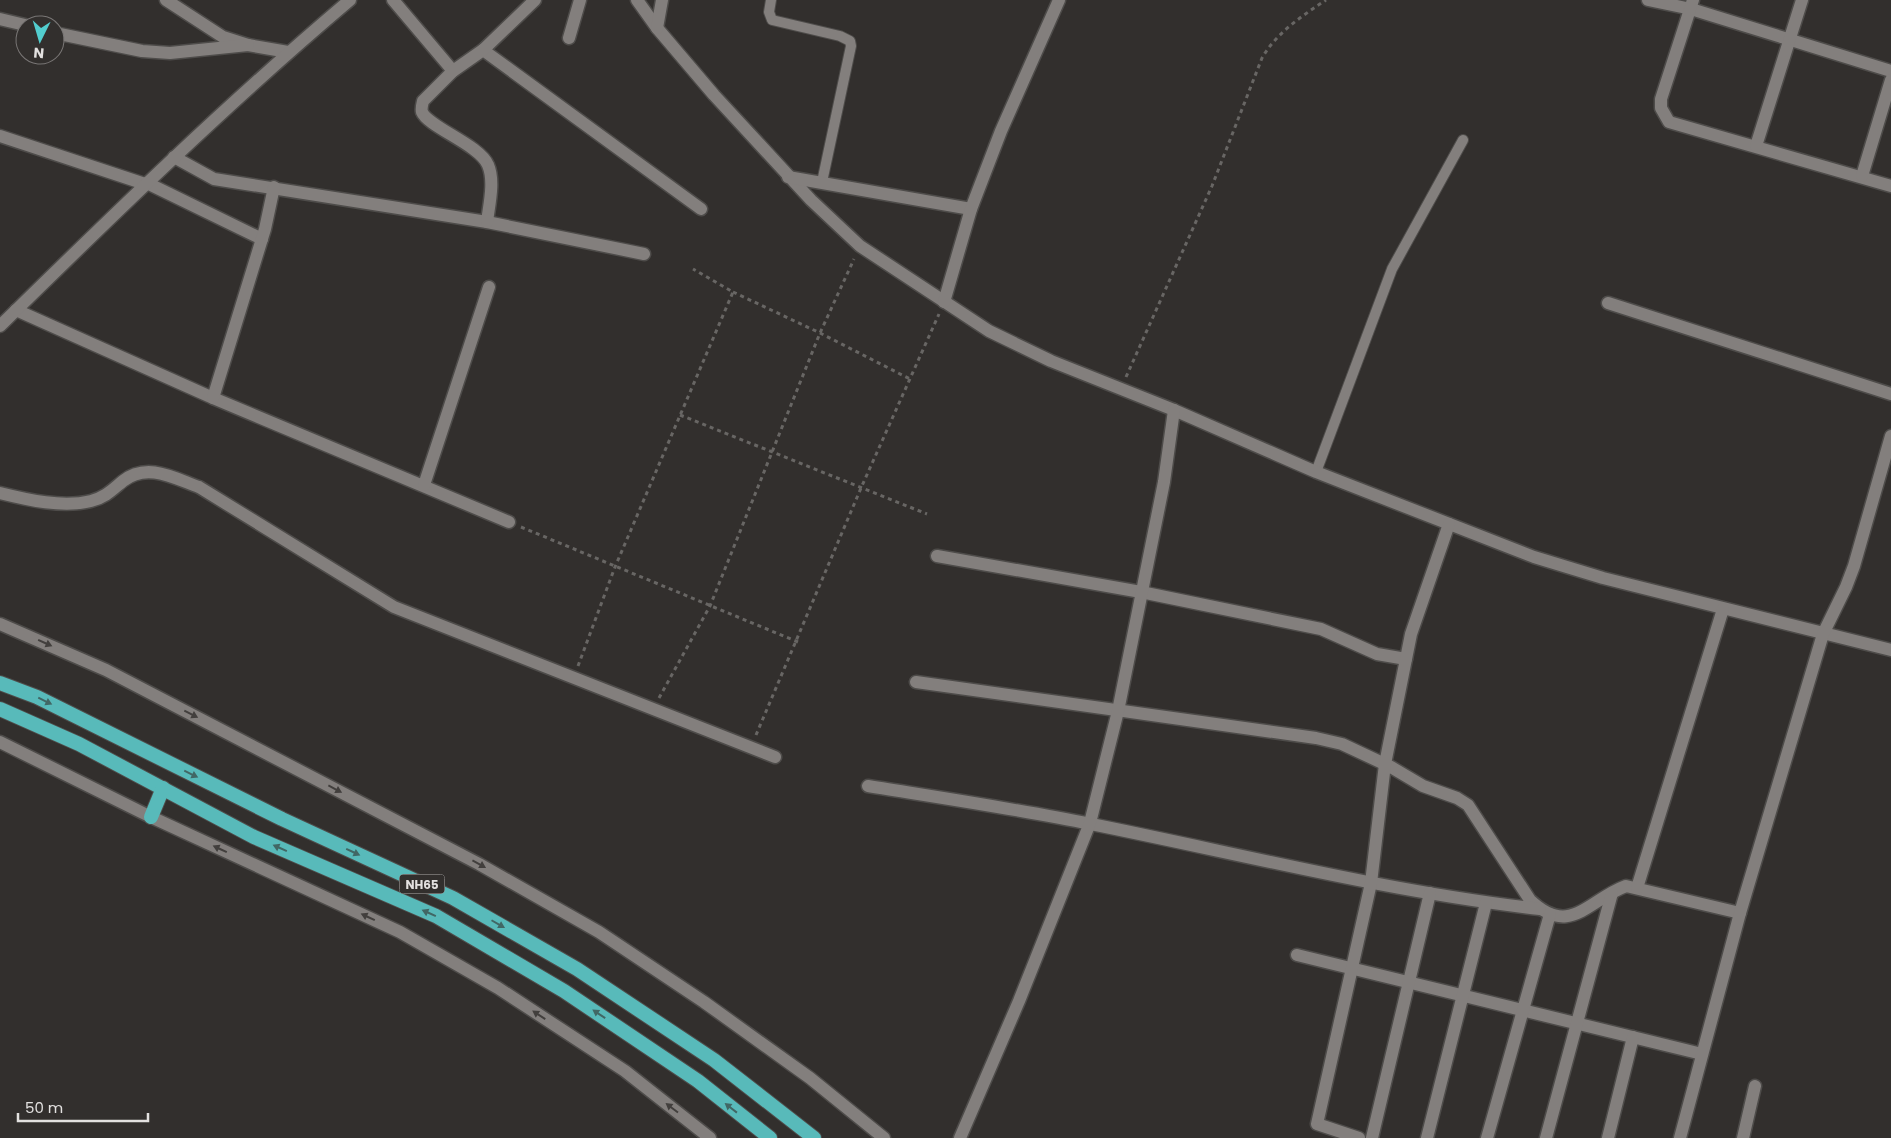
<svg xmlns="http://www.w3.org/2000/svg" width="1891" height="1138" font-family="Poppins,sans-serif">
<style>
.lines{fill:none;stroke-linecap:round;stroke-linejoin:round}
.service-casing{stroke:#4e4c4a;stroke-width:12}
.minor-casing{stroke:#4e4c4a;stroke-width:15}
.tertiary-casing{stroke:#4e4c4a;stroke-width:15}
.trunk-casing{stroke:#4e4c4a;stroke-width:16}
.path{stroke:#686664;stroke-width:3;stroke-dasharray:4 4;stroke-linecap:butt}
.service{stroke:#837f7d;stroke-width:10}
.minor{stroke:#837f7d;stroke-width:12}
.tertiary{stroke:#837f7d;stroke-width:12}
.trunk{stroke:#58baba;stroke-width:14}
.oneway{fill:#423f3d}
.oneway2{fill:#416765}
.labels{text-anchor:middle;dominant-baseline:central;stroke-width:4;stroke-linejoin:round;paint-order:stroke}
.shield{fill:#322f2d;stroke:#aeacaa;stroke-width:1}
.shield-label{font-size:12px;font-weight:bold;fill:#e3e1e0}
</style>
<rect width="100%" height="100%" fill="#322f2d"/>
<g class="lines">
<defs>
<g id="service">
<polyline points="771,0 769,12 772,20 840,36 850,41 851,46 822,182"/>
<polyline points="1316,472 1392,269 1463,140"/>
</g>
<g id="minor">
<polyline points="166,0 223,37 248,45 288,52"/>
<polyline points="393,0 453,71"/>
<polyline points="637,0 657,28 714,95 811,200 860,246 989,331 1051,361 1174,410 1316,472 1534,557 1603,578 1891,650"/>
<polyline points="1648,0 1691,9 1891,71"/>
<polyline points="1693,0 1661,99 1661,108 1669,122 1891,186"/>
<polyline points="0,19 25,25"/>
<polyline points="657,28 662,0"/>
<polyline points="55,33 142,51 170,53 248,45"/>
<polyline points="569,38 580,0"/>
<polyline points="483,50 701,209"/>
<polyline points="0,136 145,184"/>
<polyline points="1756,146 1802,0"/>
<polyline points="174,157 214,179 487,222 644,254"/>
<polyline points="1862,176 1891,80"/>
<polyline points="788,177 971,209"/>
<polyline points="147,183 262,239"/>
<path d="M487,222C489,205 495,181 488,165C480,145 428,127 422,112C421,109 422,105 423,101L453,71L483,50L535,0"/>
<polyline points="944,302 971,209 1001,131 1059,0"/>
<polyline points="1608,303 1891,394"/>
<polyline points="16,310 213,398 509,522"/>
<path d="M0,326C114,214 228,103 350,0"/>
<polyline points="213,398 265,229 274,187"/>
<polyline points="424,485 489,287"/>
<path d="M0,493C28,500 63,508 91,501C106,497 112,490 123,481C147,462 174,478 199,487L394,607L775,757"/>
<polyline points="937,556 1141,592 1321,629 1377,654 1406,659"/>
<path d="M916,682L1316,738L1342,744L1391,767L1423,786L1457,798L1468,805L1530,900C1570,938 1588,900 1626,886L1740,913"/>
<path d="M868,786C942,798 1017,809 1091,824C1241,854 1388,892 1540,909"/>
<polyline points="1637,888 1723,609"/>
<polyline points="1297,955 1702,1054"/>
<polyline points="960,1138 1019,1001 1090,823 1118,711 1164,482 1174,410"/>
<polyline points="1359,1138 1317,1124 1371,883 1385,764 1411,634 1449,524"/>
<polyline points="1372,1138 1430,893"/>
<polyline points="1427,1138 1486,903"/>
<polyline points="1487,1138 1550,914"/>
<polyline points="1546,1138 1612,893"/>
<polyline points="1608,1138 1633,1037"/>
<polyline points="1680,1138 1740,913 1823,634 1846,587 1854,566 1891,436"/>
<polyline points="1743,1138 1755,1086"/>
</g>
<g id="tertiary">
<polyline points="0,624 106,670 479,864 599,932 704,1002 810,1078 884,1138"/>
<polyline points="0,742 151,817 400,932 498,988 625,1071 710,1138"/>
</g>
<g id="trunk">
<polyline points="0,683 37,697 282,819 453,898 577,969 714,1060 814,1138"/>
<polyline points="0,709 79,744 254,837 436,916 564,991 698,1081 770,1138"/>
<polyline points="151,817 163,788"/>
</g>
</defs>
<!-- service casing -->
<use href="#service" class="service-casing"/>
<!-- minor casing -->
<use href="#minor" class="minor-casing"/>
<!-- tertiary casing -->
<use href="#tertiary" class="tertiary-casing"/>
<!-- trunk casing -->
<use href="#trunk" class="trunk-casing"/>
<!-- path -->
<g class="path">
<polyline points="733,292 820,333 910,379"/>
<path d="M1126,377L1212,186L1262,58C1276,33 1302,16 1326,0"/>
<polyline points="680,415 927,514"/>
<polyline points="521,527 798,642"/>
<polyline points="578,666 615,567 733,292 693,269"/>
<polyline points="659,698 710,606 820,333 854,259"/>
<polyline points="756,735 861,488 939,314"/>
</g>
<!-- service -->
<use href="#service" class="service"/>
<!-- minor -->
<use href="#minor" class="minor"/>
<!-- tertiary -->
<use href="#tertiary" class="tertiary"/>
<!-- trunk -->
<use href="#trunk" class="trunk"/>
</g>
<!-- one-way arrows -->
<defs><path id="oneway-solid" d="M-6-.8H1V-3.2L6.5 0L1 3.2V.8H-6Z" transform="scale(1.25)"/></defs>
<g class="oneway">
<use href="#oneway-solid" transform="translate(45 643) rotate(24)"/>
<use href="#oneway-solid" transform="translate(191 714) rotate(27)"/>
<use href="#oneway-solid" transform="translate(335 789) rotate(28)"/>
<use href="#oneway-solid" transform="translate(220 849) rotate(-155)"/>
<use href="#oneway-solid" transform="translate(479 864) rotate(29)"/>
<use href="#oneway-solid" transform="translate(368 917) rotate(-155)"/>
<use href="#oneway-solid" transform="translate(539 1015) rotate(-147)"/>
<use href="#oneway-solid" transform="translate(672 1108) rotate(-143)"/>
</g>
<g class="oneway2">
<use href="#oneway-solid" transform="translate(45 701) rotate(26)"/>
<use href="#oneway-solid" transform="translate(191 774) rotate(26)"/>
<use href="#oneway-solid" transform="translate(280 848) rotate(-156)"/>
<use href="#oneway-solid" transform="translate(353 852) rotate(25)"/>
<use href="#oneway-solid" transform="translate(429 913) rotate(-156)"/>
<use href="#oneway-solid" transform="translate(498 924) rotate(30)"/>
<use href="#oneway-solid" transform="translate(599 1014) rotate(-146)"/>
<use href="#oneway-solid" transform="translate(731 1108) rotate(-142)"/>
</g>
<g class="labels">
<!-- shield labels -->
<rect class="shield" x="399.5" y="874.5" width="45" height="19" rx="4"/>
<g class="shield-label">
<text x="422" y="884">NH65</text>
</g>
</g>
<!-- north arrow -->
<g transform="translate(40 40) rotate(185)"><circle r="24" fill="#322f2d" stroke="#797675"/>
<path d="M0-4L9 19L0 12L-9 19Z" fill="#52cdce"/>
<text y="-8" font-size="14" font-weight="bold" text-anchor="middle" fill="#e3e1e0">N</text>
</g>
<!-- scale -->
<path d="M18 1113v8h130v-8" fill="none" stroke="#e3e1e0" stroke-width="2.5"/>
<text x="25" y="1113" font-size="15" fill="#e3e1e0" stroke="#322f2d" stroke-width="4" paint-order="stroke">50 m</text>
</svg>
